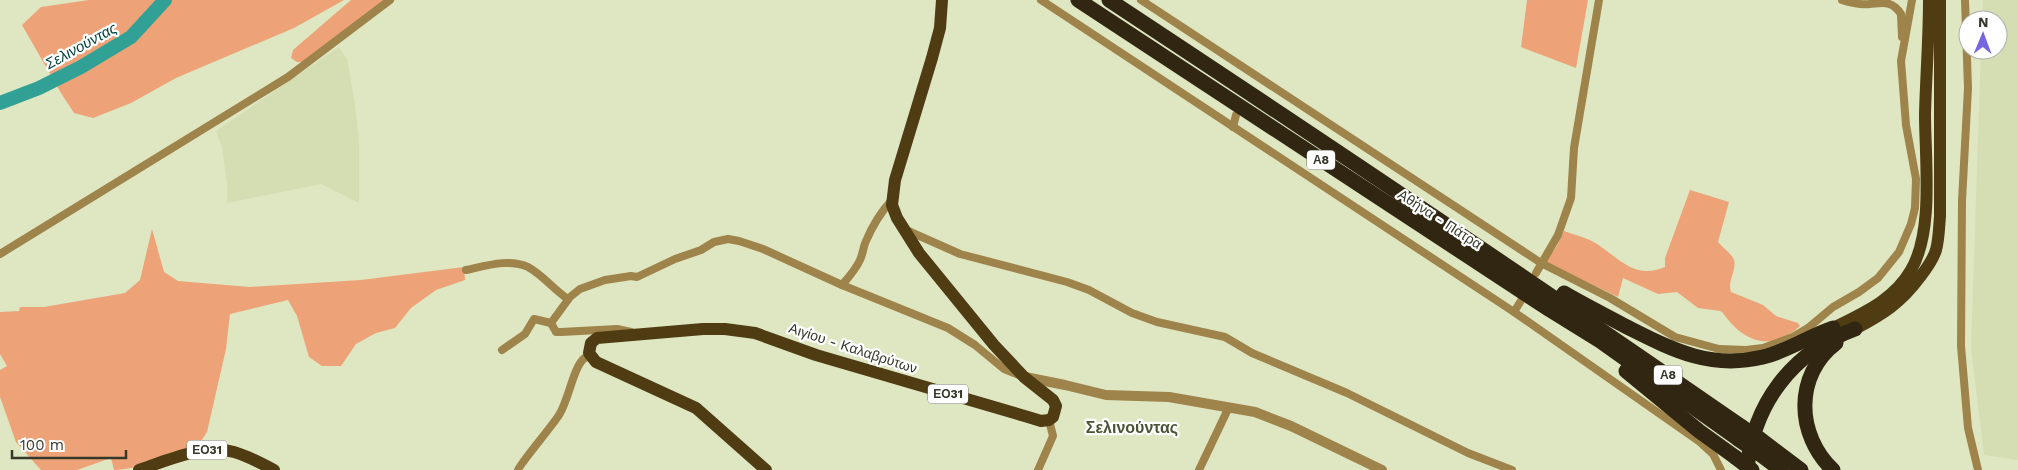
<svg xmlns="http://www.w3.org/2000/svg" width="2018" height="470" font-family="'Work Sans',sans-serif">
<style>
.built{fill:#d4deb2}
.green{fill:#eda377}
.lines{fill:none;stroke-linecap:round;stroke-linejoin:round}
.river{stroke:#32a195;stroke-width:14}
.minor{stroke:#9e834a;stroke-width:8}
.tertiary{stroke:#9e834a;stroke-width:10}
.primary{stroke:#4f3c13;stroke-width:12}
.motorway{stroke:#302611;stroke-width:15}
.motorway-bridge{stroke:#302611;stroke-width:15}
.labels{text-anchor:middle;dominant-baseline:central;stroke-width:4.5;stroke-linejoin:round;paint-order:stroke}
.shield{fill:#fff;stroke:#72746a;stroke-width:1}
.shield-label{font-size:12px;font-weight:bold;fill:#35382a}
.street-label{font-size:14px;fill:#35382a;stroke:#fff}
.water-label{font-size:15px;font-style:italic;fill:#00443e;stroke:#fff}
.quarter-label{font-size:16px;font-weight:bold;fill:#4c5334;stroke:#fff}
</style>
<rect width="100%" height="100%" fill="#dee6c2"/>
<!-- built -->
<g class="built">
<polygon points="1983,0 2018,0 2018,460 1984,455 1971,348 1981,50 1998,50 1998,20 1982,20"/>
<polygon points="339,47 347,59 355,104 359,142 359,203 321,184 227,203 227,184 222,147 216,131"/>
</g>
<!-- green -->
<g class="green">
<polygon points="89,0 344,0 294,28 176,78 131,103 93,118 74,113 61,93 22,25 41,7"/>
<polygon points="351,0 386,0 303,62 297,62 291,58 293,50"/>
<polygon points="1527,0 1588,0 1576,68 1521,47"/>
<path d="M1690,190L1729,202L1718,242C1723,248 1732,254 1734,260C1737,270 1727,281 1731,292L1763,305L1776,316L1798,323L1800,326C1772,353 1743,342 1723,313L1720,311L1698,308L1677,292L1658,294L1623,278L1618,297L1545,262L1557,246L1564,231C1575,235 1588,238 1597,244C1620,259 1635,280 1665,267V258Z"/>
<path d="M152,229L164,272L178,281L250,287L361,280L464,267L465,280L436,290L411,308L395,328L376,333L356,344L341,366H322L309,357L297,316L288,300L230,314L226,349L207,432L196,449C172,454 137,470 114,470L111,458L77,470H41L16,442L0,397V370L7,366L0,354V312L19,311L20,307H44L125,293L140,280Z"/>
</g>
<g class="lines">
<!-- river -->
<polyline class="river" points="0,103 39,88 81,67 131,37 165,0"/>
<!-- minor -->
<g class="minor">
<polyline points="1041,0 1514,312 1700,442 1713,454 1721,470"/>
<polyline points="1141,0 1541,263 1610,298 1675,337 1719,349 1746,350 1763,348 1793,337 1808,328 1833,307 1859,292 1878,278 1899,252 1911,224 1915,208 1916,179 1906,125 1901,61 1912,0"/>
<path d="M1842,0C1851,3 1860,5 1870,4C1883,3 1892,0 1901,14L1902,37"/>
<polyline points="1965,0 1968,88 1962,201 1961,346 1968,428 1978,470"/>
<polyline points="1233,127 1236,115"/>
<polyline points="906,230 960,254 1067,282 1089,290 1132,313 1157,322 1225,337 1252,353 1347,393 1468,453 1512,470"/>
<polyline points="0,254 288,77 390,0"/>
<path d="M466,270C485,266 510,258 528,267C543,275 554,290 568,299"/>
<polyline points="1536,273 1558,235 1571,198 1574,148 1599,0"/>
<path d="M842,285C849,277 856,269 860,260C863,254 863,247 866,241C872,227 881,212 891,201"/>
<polyline points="1514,312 1522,299"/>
<polyline points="631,332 617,329 561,332 556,332 551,323 570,297 580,289 605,280 631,276 637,277 675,259 701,250 714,242 728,239 739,241 763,249 842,285 948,328 975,345 1004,369 1019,375"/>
<polyline points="502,350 525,334 534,319 551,323"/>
<path d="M518,470C519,465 553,425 559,415C568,401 573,371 581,362C583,358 586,357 590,356"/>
<polyline points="1038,470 1053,436 1049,420"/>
<polyline points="1199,470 1229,407"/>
</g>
<!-- tertiary -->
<polyline class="tertiary" points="1025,377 1065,385 1106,395 1169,397 1255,412 1291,426 1382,470"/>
<!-- primary -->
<g class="primary">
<path d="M1833,328C1863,313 1894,300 1911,270C1934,231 1925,160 1925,114C1926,76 1929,38 1929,0"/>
<path d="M1855,329C1883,314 1901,303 1920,277C1927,268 1933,260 1936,250C1939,239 1939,227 1940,216V0"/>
<path d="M139,470C168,460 204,444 234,452C248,456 261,463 274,470"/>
<polyline points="766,470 696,408 596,362 589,353 591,343 597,338 703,329 725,329 755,333 816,355 1028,417 1041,421 1049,420 1053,417 1056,406 1053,400 1024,377 994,345 919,253 897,218 892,205 895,180 932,58 940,28 942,0"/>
</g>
<!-- motorway -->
<g class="motorway">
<polyline points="1078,0 1550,310 1600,341 1738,439"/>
<path d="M1109,0C1321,140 1533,282 1742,427"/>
<path d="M1564,293C1584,305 1605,315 1625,326C1671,349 1709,370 1763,357C1788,351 1809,336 1833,328"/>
<polyline points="1626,371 1699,431 1735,457"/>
<polyline points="1760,439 1801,470"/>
<polyline points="1757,452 1781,470"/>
<path d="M1747,470C1753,404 1792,352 1855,329"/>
<path d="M1833,470C1796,435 1794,375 1836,343"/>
</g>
<!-- motorway-bridge -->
<g class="motorway-bridge">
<polyline points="1742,427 1760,439"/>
<polyline points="1738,439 1757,452"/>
<polyline points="1735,457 1752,470"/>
</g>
</g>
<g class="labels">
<!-- shield labels -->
<g class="shield">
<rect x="1307" y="150.5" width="28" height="19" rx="4"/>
<rect x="1654" y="365.5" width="28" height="19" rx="4"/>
<rect x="928" y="384.5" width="40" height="19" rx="4"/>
<rect x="187" y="440.5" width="40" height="19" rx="4"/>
</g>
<g class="shield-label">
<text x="1321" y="160">Α8</text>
<text x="1668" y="375">Α8</text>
<text x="948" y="394">ΕΟ31</text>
<text x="207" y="450">ΕΟ31</text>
</g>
<!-- street labels -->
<g class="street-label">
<text transform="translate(1440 219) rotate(33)">Αθήνα - Πάτρα</text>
<text transform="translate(853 348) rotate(18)">Αιγίου - Καλαβρύτων</text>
</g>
<!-- water labels -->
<g class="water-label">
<text transform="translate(81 46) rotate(-29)">Σελινούντας</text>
</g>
<!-- quarter labels -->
<g class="quarter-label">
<text x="1132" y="427">Σελινούντας</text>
</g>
</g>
<!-- north arrow -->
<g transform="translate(1983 35) rotate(1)"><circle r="24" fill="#ffffff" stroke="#aeafaa"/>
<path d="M0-4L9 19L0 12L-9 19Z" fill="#7465e0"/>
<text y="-8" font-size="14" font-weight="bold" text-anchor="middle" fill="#35382a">N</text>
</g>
<!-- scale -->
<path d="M12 450v8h114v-8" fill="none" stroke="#35382a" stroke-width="2.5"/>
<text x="20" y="450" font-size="15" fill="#35382a" stroke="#ffffff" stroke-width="4" paint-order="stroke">100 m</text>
</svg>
